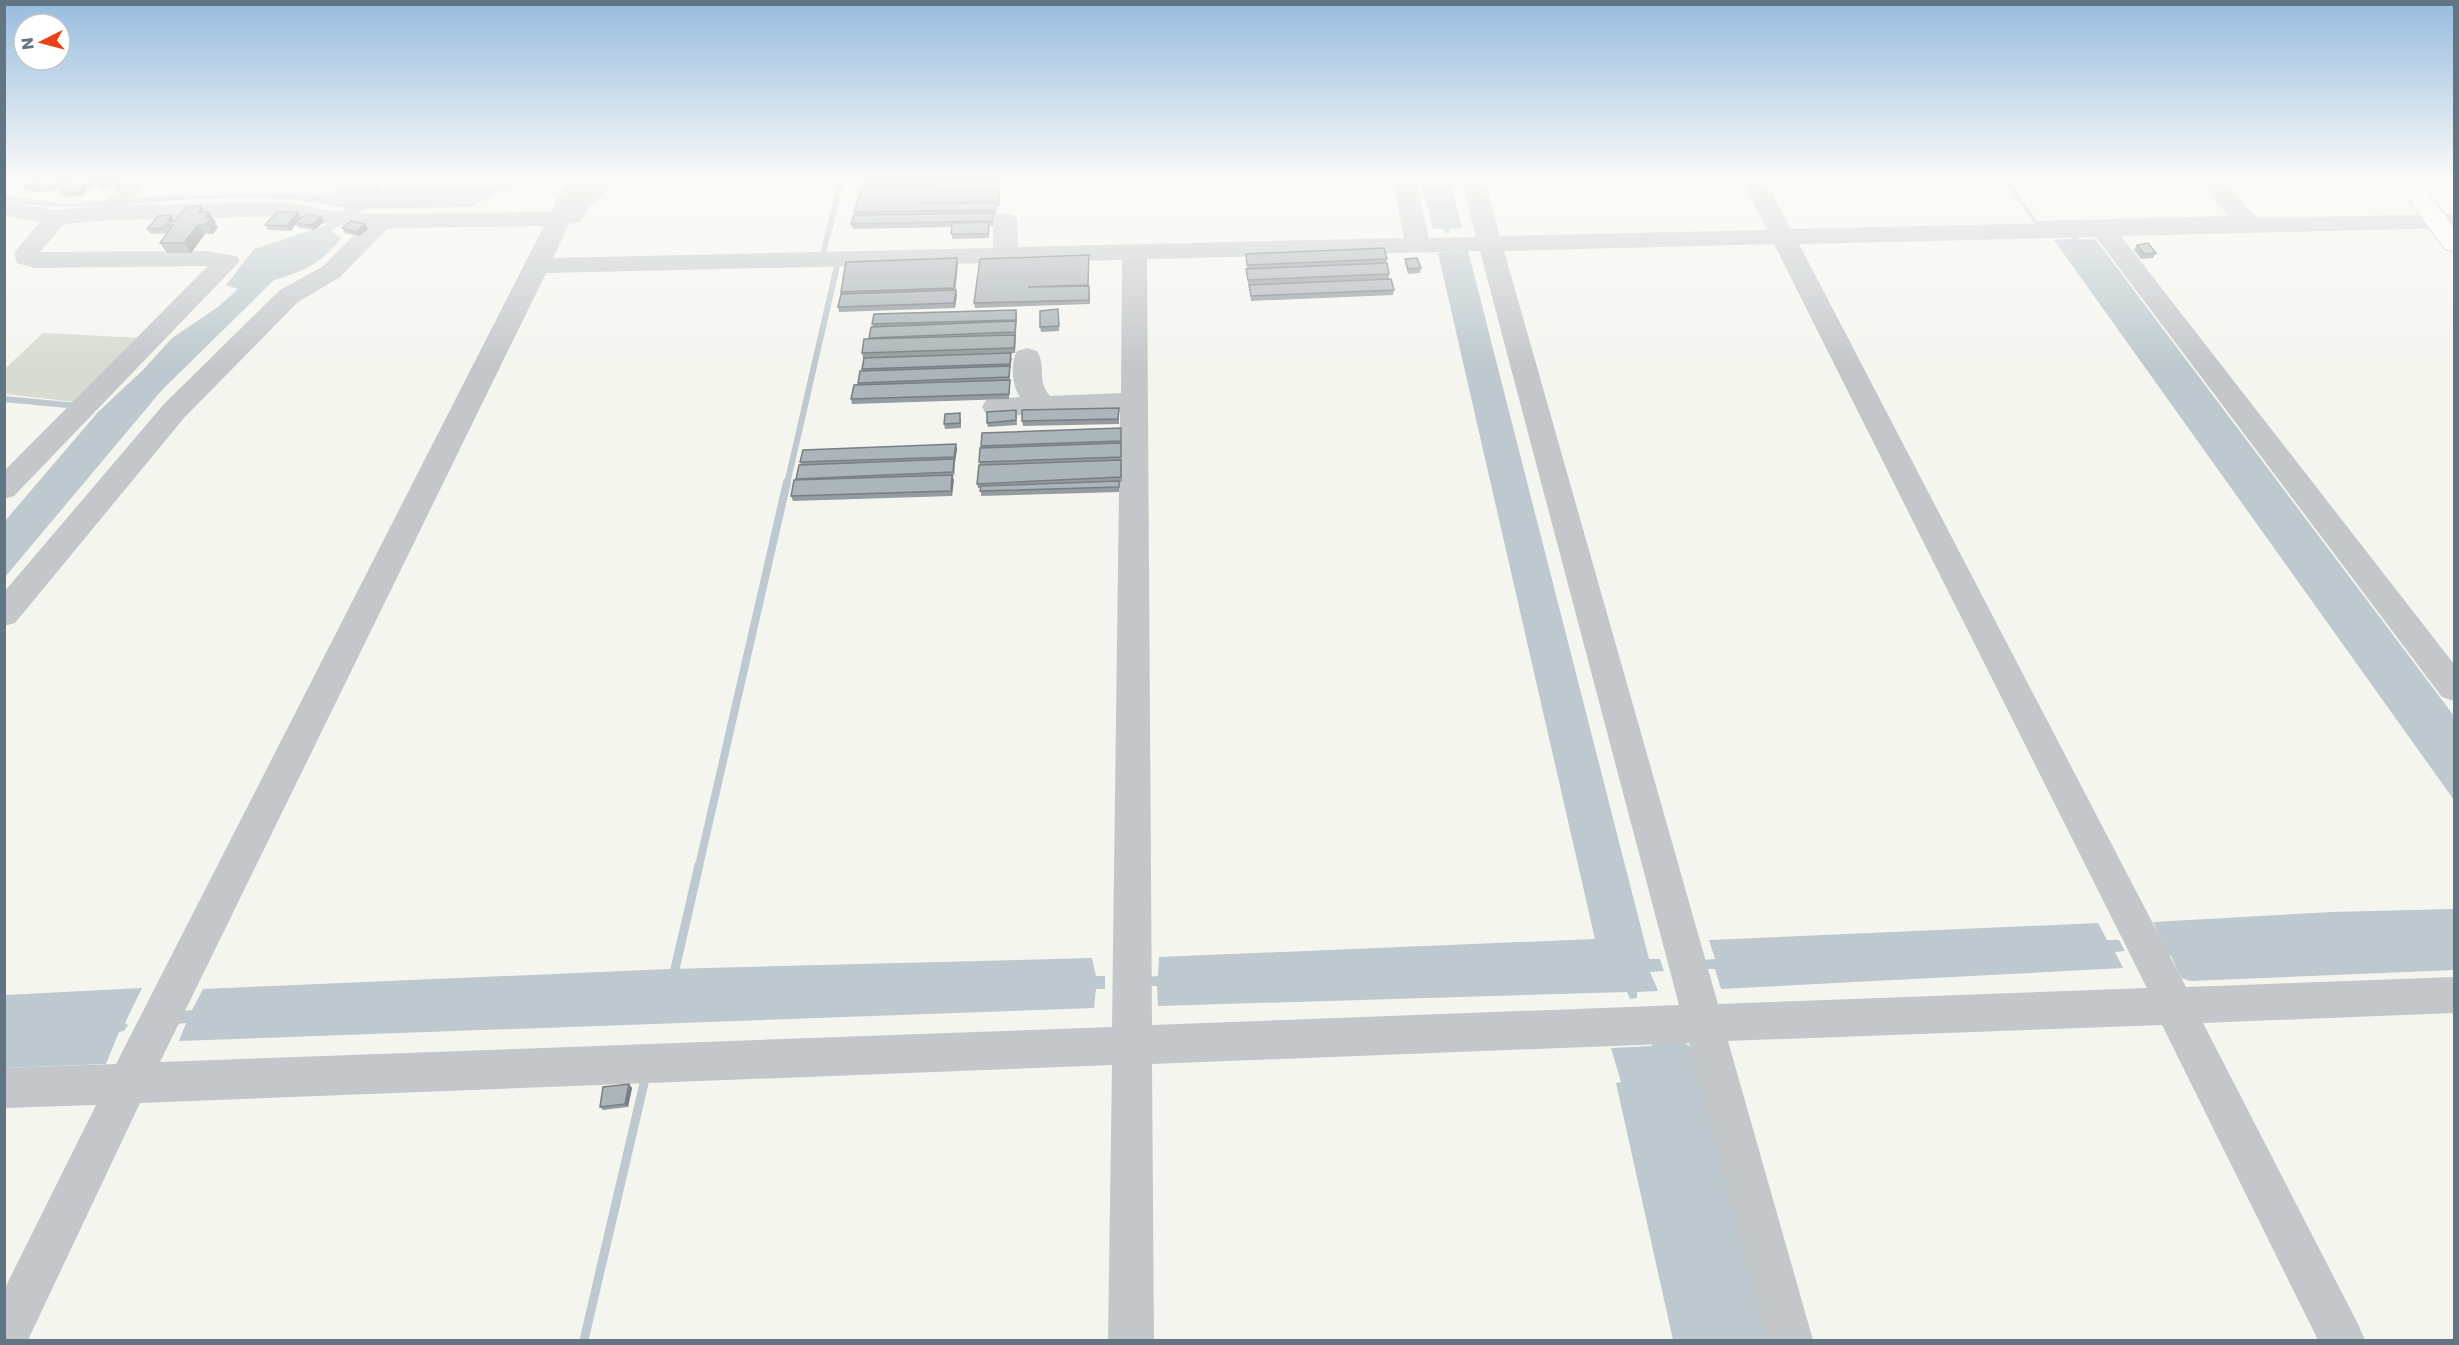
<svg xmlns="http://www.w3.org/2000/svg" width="2459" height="1345" font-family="Poppins,sans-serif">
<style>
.green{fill:#d6dcd1}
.water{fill:#bdc9ce}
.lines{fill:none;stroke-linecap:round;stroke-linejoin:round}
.stream-far2{stroke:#bdc9ce;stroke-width:6}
.stream-far1{stroke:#bdc9ce;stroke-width:8}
.stream{stroke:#bdc9ce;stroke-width:9}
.highway-casing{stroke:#b6b9bc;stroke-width:2}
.minor{fill:#c4c7ca;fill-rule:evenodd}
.highway{fill:#fff;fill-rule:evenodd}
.wall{fill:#949c9f}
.shaded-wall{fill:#787f82}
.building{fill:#acb5b9;stroke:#787f82;stroke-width:1.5}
</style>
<rect width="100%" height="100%" fill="#f5f5f0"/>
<!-- green -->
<polygon class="green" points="43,333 142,338 75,402 5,394 5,369"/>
<!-- water -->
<g class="water">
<path d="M350,178H389L380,188L382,190L404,189L415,178L466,180L478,178H530L471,207L352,209L330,230L341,238C324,262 301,273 274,280L162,390L5,577V521L98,412L143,370L172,338L218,307L238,289L226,285L254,249L324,226L346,208C285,194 217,197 155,202C105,206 54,211 5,201V196L68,204L160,196L299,194C324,197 332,195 350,178Z"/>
<polygon points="1420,178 1449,178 1462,228 1450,229 1450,233 1446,233 1444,229 1433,229"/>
<polygon points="2002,178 2006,178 2037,221 2231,216 2233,219 2068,224 2078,239 2096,240 2454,716 2454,800 2054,240 2072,239 2060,223 2035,224"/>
<polygon points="1456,249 1457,252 1468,251 1649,959 1660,959 1664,971 1650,972 1658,991 1637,992 1637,998 1630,999 1627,992 1158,1006 1157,986 1147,986 1147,977 1158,976 1159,957 1595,939 1438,253 1451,252"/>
<polygon points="2454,909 2454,970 2190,981 2181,978 2171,956 2162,955 2165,948 2153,922 2332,912"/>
<polygon points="2098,923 2107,940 2119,940 2125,951 2115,952 2123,968 1721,989 1715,969 1706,969 1703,960 1715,959 1709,940"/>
<polygon points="1092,958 1096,976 1105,976 1105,989 1096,989 1094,1008 179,1041 186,1023 177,1024 183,1011 192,1010 203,989 669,969"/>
<polygon points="142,988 125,1023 128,1025 124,1031 119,1032 106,1064 5,1068 5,995"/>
<polygon points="1681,1040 1692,1048 1772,1340 1673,1340 1616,1083 1621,1082 1611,1048 1652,1046 1651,1041"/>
</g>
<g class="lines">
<!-- stream-far2 -->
<g class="stream-far2">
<polyline points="324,232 367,204"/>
<polyline points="823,254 842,178"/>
<polyline points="4,399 78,406"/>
<polyline points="787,484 837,266"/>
</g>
<!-- stream-far1 -->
<polyline class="stream-far1" points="699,866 787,482"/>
<!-- stream -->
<g class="stream">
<polyline points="675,969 699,865"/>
<polyline points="584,1340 645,1079"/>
</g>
<defs>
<polygon id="highway" points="2393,178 2417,178 2454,228 2454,251 2445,249"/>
</defs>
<!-- highway casing -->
<use href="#highway" class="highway-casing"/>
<!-- minor -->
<path class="minor" d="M124,178H148L129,205L285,202L332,211L381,214L551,212L568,178H590L588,183L595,178H619L588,209L581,222L569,224L553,258L993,248V220L996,215L1005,213L1014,215L1017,220L1018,247L1404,238L1392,178H1415L1429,238L1476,237L1461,178H1484L1500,236L1767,230L1742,178H1764L1791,229L2231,219L2197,178H2220L2257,218L2454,214V228L2121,236L2454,664V701L2442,697L2096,237L1799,244L2186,987L2454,977V1013L2203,1023L2358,1324L2365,1340H2318L2162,1025L1728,1041L1813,1340H1767L1689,1043L1152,1064L1154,1340H1108L1112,1065L140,1103L28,1340H4V1290L96,1105L4,1108V1068L116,1064L544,226L388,228L340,277L298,302L184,418L15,623L4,626V592L164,404L280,290L322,267L362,227L332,225L285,216L111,220L64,224L40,252L205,251L236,256L240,261L14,496L4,499V471L208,266L34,268L17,263L14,253L40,222L4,216V202L57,210L104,206ZM1774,244L2147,988L1718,1004L1504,251ZM1480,251L1679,1005L1152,1025L1147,259ZM1122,260L1121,393L1050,396C1036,380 1047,367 1037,351L1027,348L1017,351C1010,363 1012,386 1020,397L986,400L982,407L986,414L996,416L1120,412L1112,1027L160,1062L546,273Z"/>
<!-- highway -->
<use href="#highway" class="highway"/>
</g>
<!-- wall -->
<g class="wall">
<polygon points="79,178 126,178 119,188 100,189 97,184 101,178 92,179 95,183 91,189 87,190 82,196 64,197 60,192 67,183 61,190 34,193 32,190 26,190 22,185 34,182 35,183 79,179"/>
<polygon points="1000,178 1000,206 997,206 996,215 994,215 993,226 990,226 989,238 952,239 952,227 853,229 851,224 855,215 854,212 864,185 864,183"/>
<polygon points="205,212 216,222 215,223 218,227 213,234 205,234 191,253 167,253 160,243 167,233 151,234 147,229 174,220 173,222"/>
<polygon points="298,212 301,217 299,220 321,217 324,222 314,230 298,227 296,224 291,231 268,230 265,225"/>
<polygon points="365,224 368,229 359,236 345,233 342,228"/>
<polygon points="2137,245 2156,253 2153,258 2141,259 2134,250"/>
<polygon points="1246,254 1387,259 1386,263 1389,274 1389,279 1248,285"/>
<polygon points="1089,255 1088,286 1090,291 1090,304 975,308 974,303"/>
<polygon points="1405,259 1421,268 1420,273 1408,274 1405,263"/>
<polygon points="958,263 955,290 957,295 955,308 839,312 838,307 841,292"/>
<polygon points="1249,285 1394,290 1393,295 1251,301"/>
<polygon points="1016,310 1017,314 1015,353 863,358 862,353 869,339 869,338 873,326 872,324"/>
<polygon points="1059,314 1059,331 1041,332 1040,327"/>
<polygon points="1012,358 1010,369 1009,399 852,404 851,399 859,385 858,383 863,371 862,369"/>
<polygon points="1119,408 1119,424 1023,426 1022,421"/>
<polygon points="1016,410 1017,425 988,427 987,423"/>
<polygon points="961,418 961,428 945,429 944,424"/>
<polygon points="1121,428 1122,482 1119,482 1119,492 981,496 981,488 978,488 977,484 980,465 979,462 981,446"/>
<polygon points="957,449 955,462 954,462 952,496 793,501 791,496 801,465 800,462"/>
<polygon points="629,1084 632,1088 628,1107 603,1110 600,1107"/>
</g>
<!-- shaded-wall -->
<g class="shaded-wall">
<polygon points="64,178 70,178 71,179 61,190 57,185"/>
<polygon points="91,178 95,183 91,189 87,185"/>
<polygon points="119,178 126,178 119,188 115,183"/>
<polygon points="83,185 87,190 82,196 78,192"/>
<polygon points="201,206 207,215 209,212 216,222 215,223 218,227 213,234 199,213"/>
<polygon points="298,212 301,217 291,231 287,226"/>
<polygon points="171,215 174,220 173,222 173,226 168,219"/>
<polygon points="321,217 324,222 314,230 311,225"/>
<polygon points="365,224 368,229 359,236 356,232"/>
<polygon points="198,225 205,234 191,253 184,243"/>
<polygon points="957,258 958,263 955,293 954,288"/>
<polygon points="956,290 957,295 955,308 954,303"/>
<polygon points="1016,321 1016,326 1015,353 1014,348"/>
<polygon points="956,444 957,449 955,462 954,457"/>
<polygon points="954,459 955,463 954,477 953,472"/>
<polygon points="952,475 954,480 952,496 951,491"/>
<polygon points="629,1084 632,1088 628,1107 625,1104"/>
</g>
<!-- building -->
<g class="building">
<polygon points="41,178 64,178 57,185 30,188"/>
<polygon points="91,178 87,185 83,185 78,192 60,192 71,179"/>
<polygon points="101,178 119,178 115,183 97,184"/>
<polygon points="865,178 1000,178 999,182 864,183"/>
<polygon points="25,181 34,182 31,186 22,185"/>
<polygon points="999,183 999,201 918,203 996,203 995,210 854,212 863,185"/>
<polygon points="201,206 199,213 209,212 205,218 211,217 206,224 198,225 184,243 160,243 173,225 165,226 168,222 175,221 186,207"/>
<polygon points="277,212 298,212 287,226 265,225"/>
<polygon points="993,213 992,221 851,224 854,215"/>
<polygon points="307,214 321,217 311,225 295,223"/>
<polygon points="171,215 168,219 171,219 165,226 166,227 165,228 147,229 158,216"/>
<polygon points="351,221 365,224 356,232 342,228"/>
<polygon points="989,222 988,234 951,234 952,223"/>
<polygon points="2148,243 2156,253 2144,254 2137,245"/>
<polygon points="1384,248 1387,259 1247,265 1246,254"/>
<polygon points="1089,255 1088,285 1028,287 1089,286 1089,300 974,303 980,259"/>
<polygon points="957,258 954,288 841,292 846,262"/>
<polygon points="1417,258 1421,268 1408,269 1405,259"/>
<polygon points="1387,263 1389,274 1248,280 1246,269"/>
<polygon points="1391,279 1394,290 1251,296 1249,285"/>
<polygon points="956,290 954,303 838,307 841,294"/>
<polygon points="1058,309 1059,326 1040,327 1040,311"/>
<polygon points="1016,310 1016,320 872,324 874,314"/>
<polygon points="1016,321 1015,332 869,338 871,327"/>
<polygon points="1015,335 1014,348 862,353 864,339"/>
<polygon points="1011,353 1010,364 862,369 864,358"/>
<polygon points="1010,366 1009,377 858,383 860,371"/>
<polygon points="1010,380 1009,394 851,399 854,385"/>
<polygon points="1119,408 1118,419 1022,421 1022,410"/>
<polygon points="1016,410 1016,420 987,423 987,412"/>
<polygon points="960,413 960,423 944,424 945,414"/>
<polygon points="1121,428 1121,441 981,446 982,433"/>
<polygon points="1121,443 1121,457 979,462 980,448"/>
<polygon points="956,444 954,457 800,462 803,450"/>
<polygon points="954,459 953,472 796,479 799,465"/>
<polygon points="1121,460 1121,477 977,484 979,465"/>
<polygon points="952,475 951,491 791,496 794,480"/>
<polygon points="1119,481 1119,487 980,491 981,486"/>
<polygon points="629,1084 625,1104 600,1107 603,1087"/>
</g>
<!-- sky -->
<linearGradient id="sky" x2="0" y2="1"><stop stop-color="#97bcde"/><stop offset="0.49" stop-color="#fafaf8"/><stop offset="1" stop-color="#fafaf8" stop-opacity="0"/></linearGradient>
<rect width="2459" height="366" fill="url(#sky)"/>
<!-- border -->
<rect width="2459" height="1345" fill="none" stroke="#627583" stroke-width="12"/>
<!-- north arrow -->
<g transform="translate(42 42) rotate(264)"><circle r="28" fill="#ffffff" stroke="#c0c8cd" stroke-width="1.5"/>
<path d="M0-4.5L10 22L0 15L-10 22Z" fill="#ec4218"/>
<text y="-9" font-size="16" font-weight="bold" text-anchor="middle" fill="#627583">N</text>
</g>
</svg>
